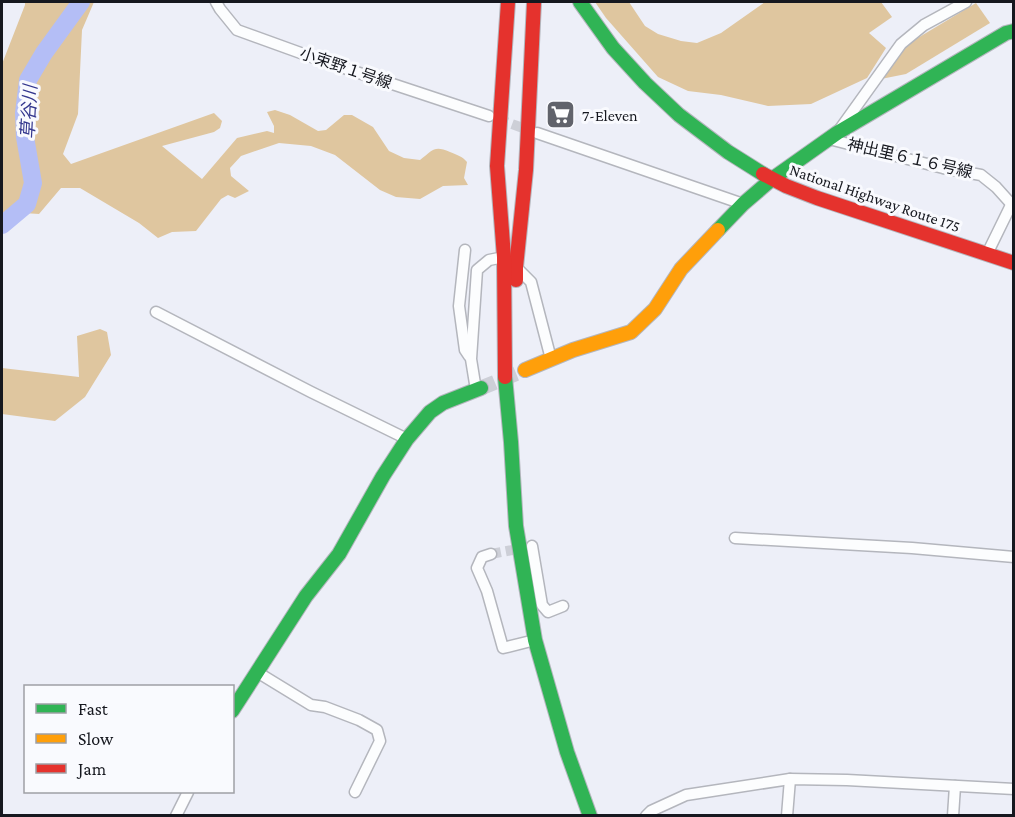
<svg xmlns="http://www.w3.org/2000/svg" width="1015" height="817" font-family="'Crimson Pro','Noto Sans JP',serif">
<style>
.forest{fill:#dfc69f}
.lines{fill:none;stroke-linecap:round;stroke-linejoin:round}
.river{stroke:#b4bef6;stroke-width:18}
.street-tunnel{stroke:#cdcfd7;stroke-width:10;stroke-dasharray:10 5;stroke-linecap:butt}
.secondary-tunnel{stroke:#cdcfd7;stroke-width:15;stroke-dasharray:15 8;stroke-linecap:butt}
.street-casing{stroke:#b4b6bd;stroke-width:13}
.fast-casing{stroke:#b4b6bd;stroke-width:16}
.slow-casing{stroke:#b4b6bd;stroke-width:16}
.jam-casing{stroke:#b4b6bd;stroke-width:16}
.street{stroke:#fcfdfe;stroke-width:10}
.fast{stroke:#30b455;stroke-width:14}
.slow{stroke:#ff9f0a;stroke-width:14}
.jam{stroke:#e5322d;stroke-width:14}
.labels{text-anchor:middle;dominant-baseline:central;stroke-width:6;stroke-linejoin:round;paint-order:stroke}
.street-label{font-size:16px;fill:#16181f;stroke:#f9fafe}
.poi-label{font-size:16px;fill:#16181f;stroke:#f9fafe;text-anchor:start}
.water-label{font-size:18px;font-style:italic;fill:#34378e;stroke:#f9fafe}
</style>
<rect width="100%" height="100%" fill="#edeff8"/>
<!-- forest -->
<g class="forest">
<path d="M25,2H94L82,30L78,114L63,154L71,164L214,113L222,121L220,128L214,132L162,146L202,179L237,138L267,131L274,133V126L267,112L275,110L290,115L318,131L326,130L344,115H352L373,127L389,151L404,158L420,160C433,150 434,145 450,152C457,155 462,156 467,162L464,178L468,185L443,186L420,199L396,197L380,190L335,155L311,146L279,143L241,156L230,168L231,176L249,191L235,198L228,195L221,199L196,231L172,232L158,238L139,223L80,188H61L39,214L8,212L2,216V64L25,5Z"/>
<polygon points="595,2 629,2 645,26 658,34 681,41 697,43 721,33 765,2 881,2 892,17 869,33 886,48 867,78 811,104 768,106 721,95 688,91 658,77 606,18"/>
<polygon points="976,3 990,23 906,74 881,79 906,45"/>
<polygon points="100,329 107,332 111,355 85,397 55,421 2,414 2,368 79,377 77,336"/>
</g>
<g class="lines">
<!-- river -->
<polyline class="river" points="2,225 27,204 33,183 25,137 24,113 28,80 44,53 81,2"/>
<!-- street-tunnel -->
<g class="street-tunnel">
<polyline points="498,119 531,131"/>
<polyline points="491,554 523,548"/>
</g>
<!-- secondary-tunnel -->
<polyline class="secondary-tunnel" points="481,388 525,370"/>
<defs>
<g id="street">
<polyline points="216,2 220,9 237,30 320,60 489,116"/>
<polyline points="840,129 901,44 924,25 966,2"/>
<polyline points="537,133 743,204"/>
<polyline points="829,139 943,168 981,175 996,187 1014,207"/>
<polyline points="465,250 459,306 465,350 469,356"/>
<polyline points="987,254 1011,205"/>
<polyline points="516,267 531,282 551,359"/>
<polyline points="156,312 311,392 407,439"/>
<polyline points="476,390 471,359 477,270 489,260 504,257"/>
<polyline points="735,538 912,548 1014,557"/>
<polyline points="532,546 542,605 548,612 563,606"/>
<polyline points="491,554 482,557 477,568 487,591 503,648 535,640"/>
<polyline points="257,672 311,705 325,707 359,720 377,730 380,741 355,792"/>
<polyline points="176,816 188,792"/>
<polyline points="646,816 651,811 686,795 790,779 847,780 1014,789"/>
<polyline points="787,816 790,779"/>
<polyline points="953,816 955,786"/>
</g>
<g id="fast">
<polyline points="580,2 613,48 645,83 679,115 728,152 763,174"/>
<polyline points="718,230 743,204 772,179 837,133 1006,33 1014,31"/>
<polyline points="505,377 511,442 516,526 535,640 567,752 590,816"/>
<polyline points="232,711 306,596 339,554 383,476 407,439 430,412 443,403 481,388"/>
</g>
<polyline id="slow" points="525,370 573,350 631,332 655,309 681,269 718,230"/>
<g id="jam">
<polyline points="763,174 786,186 817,198 1014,263"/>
<polyline points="516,280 516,267 526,170 534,2"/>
<polyline points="505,377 504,257 497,166 508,2"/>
</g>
</defs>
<!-- street casing -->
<use href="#street" class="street-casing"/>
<!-- fast casing -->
<use href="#fast" class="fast-casing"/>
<!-- slow casing -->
<use href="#slow" class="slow-casing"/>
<!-- jam casing -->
<use href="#jam" class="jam-casing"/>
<!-- street -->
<use href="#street" class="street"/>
<!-- fast -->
<use href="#fast" class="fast"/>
<!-- slow -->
<use href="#slow" class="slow"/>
<!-- jam -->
<use href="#jam" class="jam"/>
</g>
<!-- icons -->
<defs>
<symbol id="supermarket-square" viewBox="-11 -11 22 22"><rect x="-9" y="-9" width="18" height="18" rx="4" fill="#61636b" stroke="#f9fafe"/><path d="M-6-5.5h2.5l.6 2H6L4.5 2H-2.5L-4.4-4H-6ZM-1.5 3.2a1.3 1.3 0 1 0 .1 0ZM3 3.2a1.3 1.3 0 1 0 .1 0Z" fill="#fff"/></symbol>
</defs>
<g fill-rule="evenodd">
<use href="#supermarket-square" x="544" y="98" width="33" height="33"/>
</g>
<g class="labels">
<!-- street labels -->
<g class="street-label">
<text transform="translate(346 68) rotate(19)">小束野１号線</text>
<text transform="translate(910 158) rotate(13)">神出里６１６号線</text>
<text transform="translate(875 198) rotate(19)">National Highway Route 175</text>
</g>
<!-- poi labels -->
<g class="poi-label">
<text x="582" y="115">7-Eleven</text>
</g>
<!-- water labels -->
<g class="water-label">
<text transform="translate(29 112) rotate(-87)">草谷川</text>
</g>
</g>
<!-- border -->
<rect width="1015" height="817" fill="none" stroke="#16181f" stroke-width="6"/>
<!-- legend -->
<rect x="24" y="685" width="210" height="108" fill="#f9fafe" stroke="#9ea0a5" stroke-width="1.5"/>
<rect x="36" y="704" width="30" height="9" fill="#30b455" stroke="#9ea0a5" stroke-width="1.5"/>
<text x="78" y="715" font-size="18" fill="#16181f">Fast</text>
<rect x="36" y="734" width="30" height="9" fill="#ff9f0a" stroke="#9ea0a5" stroke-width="1.5"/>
<text x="78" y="745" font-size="18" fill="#16181f">Slow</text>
<rect x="36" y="764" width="30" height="9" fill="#e5322d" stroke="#9ea0a5" stroke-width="1.5"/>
<text x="78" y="775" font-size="18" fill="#16181f">Jam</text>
</svg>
